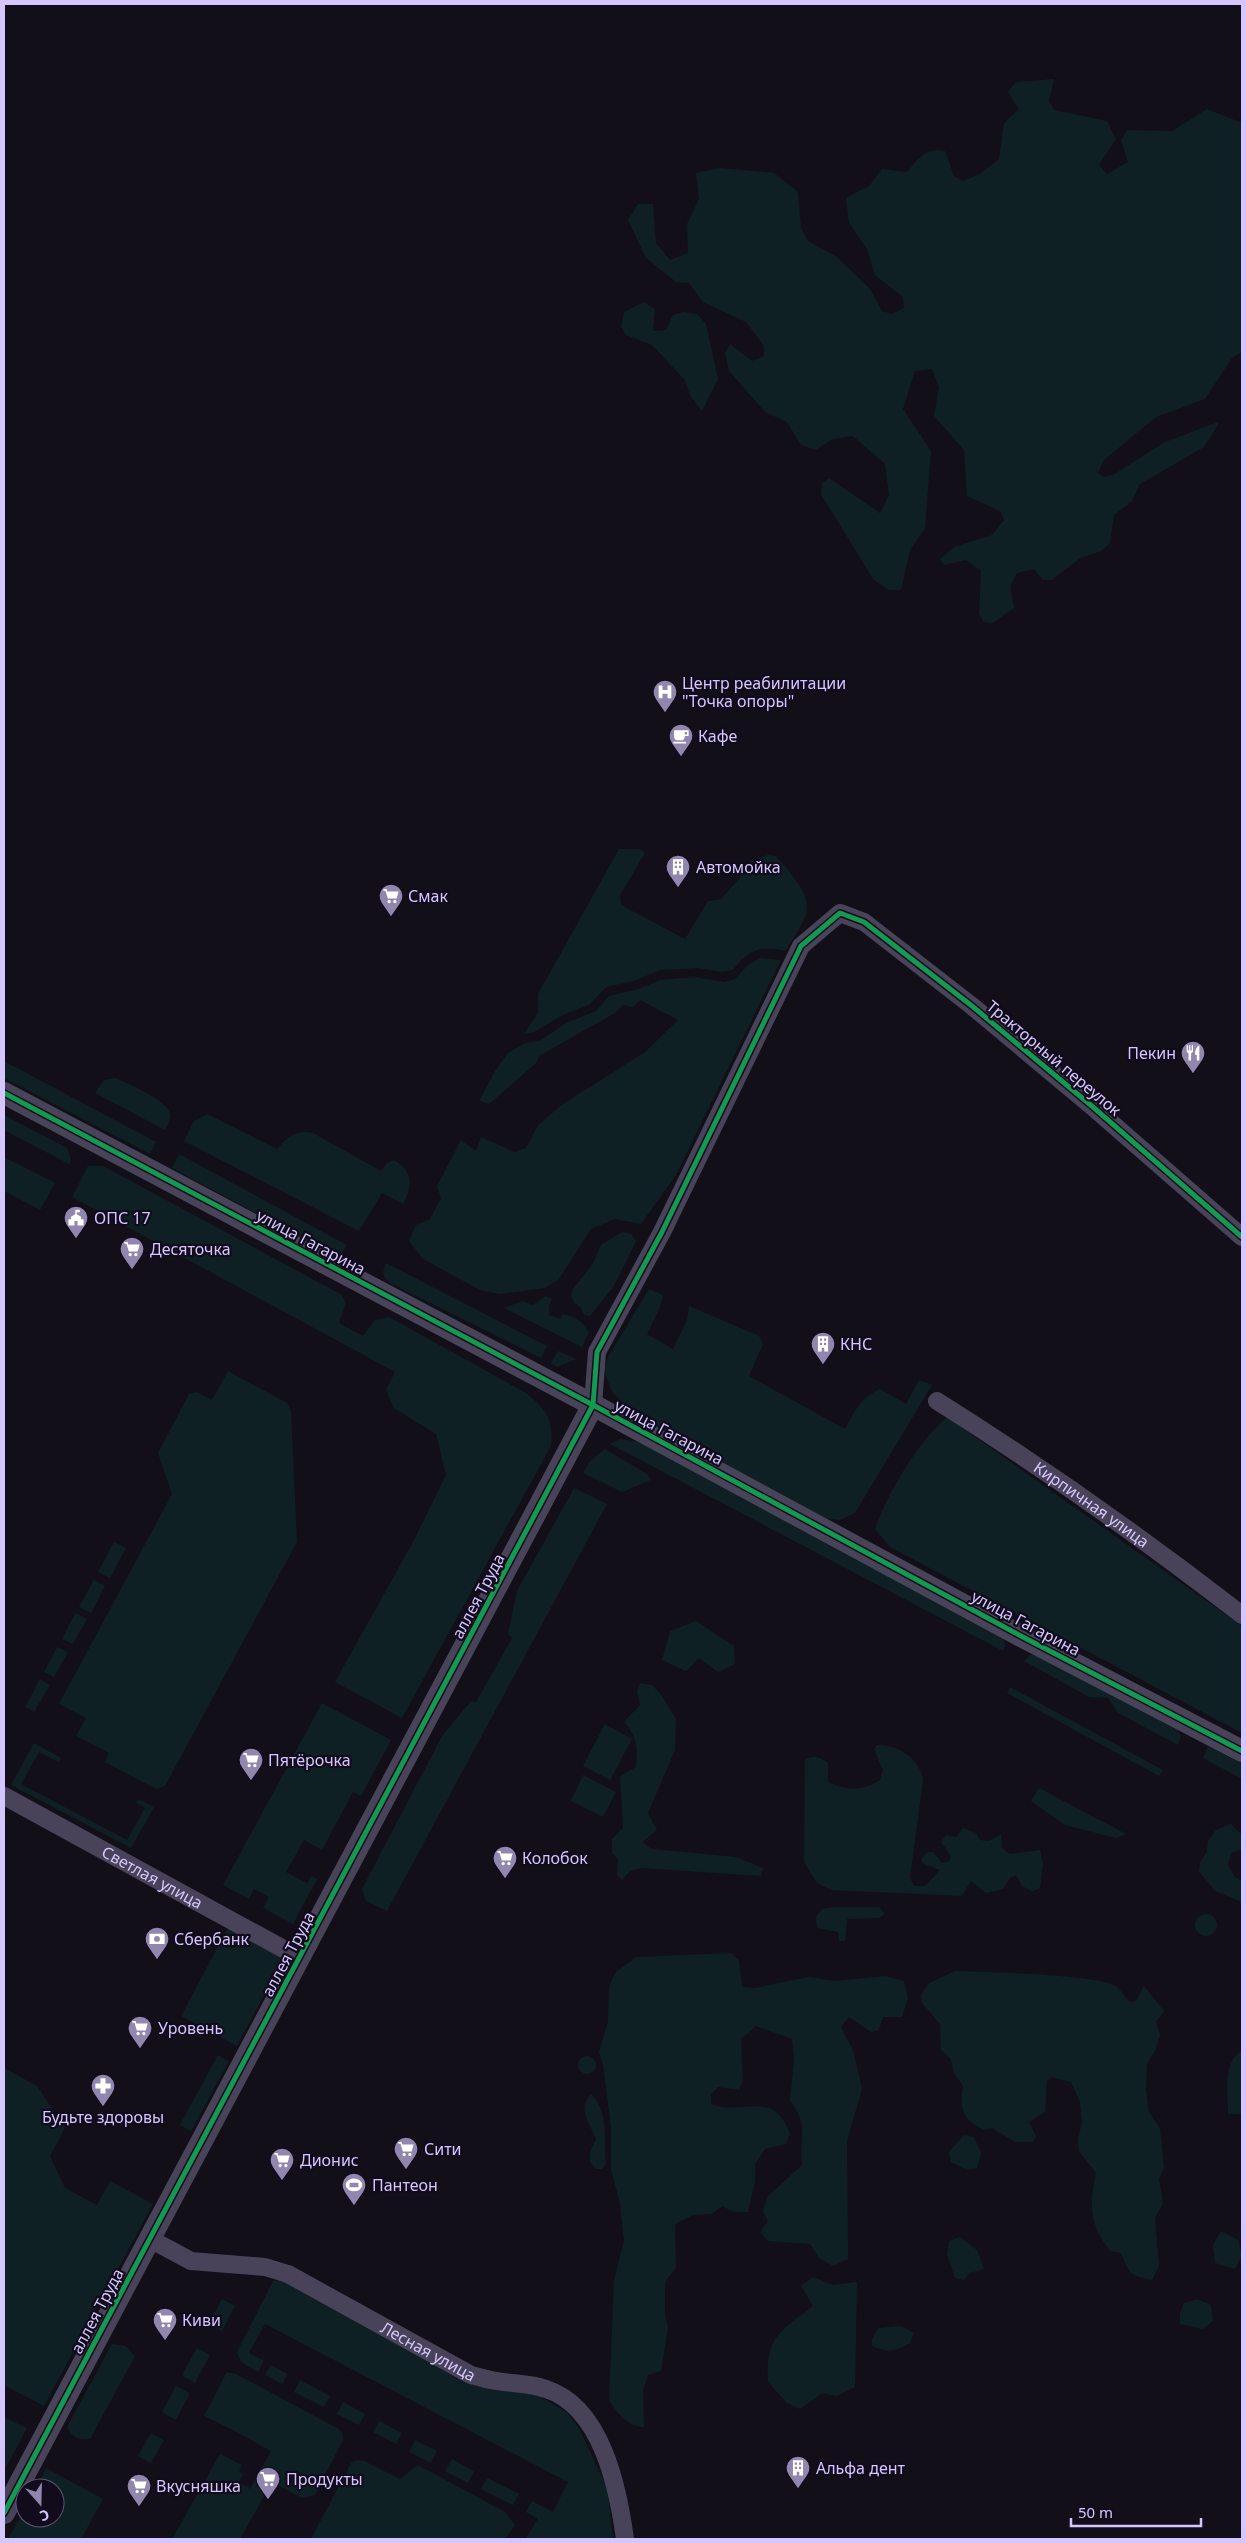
<svg xmlns="http://www.w3.org/2000/svg" width="1246" height="2543" font-family="'Noto Sans',sans-serif">
<style>
.green{fill:#0f2024}
.lines{fill:none;stroke-linecap:round;stroke-linejoin:round}
.minor{stroke:#484359;stroke-width:18}
.tertiary{stroke:#484359;stroke-width:22}
.cycleway-casing{stroke:#110b1c;stroke-width:8}
.cycleway{stroke:#139951;stroke-width:5}
.labels{text-anchor:middle;dominant-baseline:central;stroke-width:4.5;stroke-linejoin:round;paint-order:stroke}
.poi-label{font-size:16px;fill:#d6c6ff;stroke:#110b1c;text-anchor:start}
.street-label{font-size:16px;fill:#d6c6ff;stroke:#110b1c}
</style>
<rect width="100%" height="100%" fill="#120f18"/>
<!-- green -->
<g class="green">
<path d="M1054,79L1049,101L1054,110L1107,121L1116,139L1099,165L1107,174L1128,162L1121,140L1127,130L1172,131L1207,109L1242,123V352L1232,358L1205,399L1156,417L1104,460L1098,473L1103,477L1113,475L1165,442L1218,422V425L1204,447L1140,484L1132,501L1114,515L1110,543L1101,551L1080,558L1052,580H1043L1034,569L1017,573L1010,586L1014,608L993,623L984,622L979,614L981,571L966,560L944,565L940,559L954,547L992,535L1004,520L1000,511L967,496L964,450L934,416L939,387L932,369L915,371L903,409L931,451L925,528L910,550L901,590H888L873,579L821,494L822,483L829,478L880,513L889,495L885,464L853,436L832,439L816,450L801,445L787,422L765,412L729,371L725,353L730,344L752,361L764,356V346L746,322L703,302L689,283L676,282L646,258L628,220L638,204H653L656,243L670,260L688,253L687,224L699,199L696,173L720,168L774,173L798,192L801,228L808,241L837,257L870,289L882,311L892,314L904,308L903,297L875,275L867,249L849,223L846,198L869,186L882,169L907,172C917,160 927,146 945,151L954,176L963,181L980,174L999,159L1004,123L1019,109L1008,92L1016,82Z"/>
<polygon points="644,302 655,309 653,331 666,330 673,315 683,312 697,314 706,324 718,379 702,411 691,397 684,379 652,345 626,335 621,327 624,312"/>
<path d="M619,849H640L645,853L620,895L621,905L685,939L708,901L721,899L739,879L748,862L768,855L776,856C787,870 808,889 807,909C806,922 792,939 786,951C760,946 750,948 733,970L722,972L698,968L660,970L634,981L606,987L590,1004L561,1016L534,1032L524,1034L538,1013V994Z"/>
<polygon points="760,958 781,960 676,1175 641,1224 615,1219 591,1229 559,1279 545,1288 500,1294 480,1290 423,1259 409,1241 416,1225 430,1219 441,1198 437,1186 461,1140 476,1151 481,1137 515,1152 526,1148 538,1125 563,1104 645,1052 678,1020 640,1000 633,1007 623,1005 615,1013 539,1056 536,1063 489,1104 479,1101 495,1071 508,1053 525,1043 541,1040 566,1023 596,1011 609,996 639,989 660,980 694,977 725,982 735,979 747,966"/>
<polygon points="4,1061 156,1142 150,1154 4,1078"/>
<path d="M116,1078C128,1084 164,1099 169,1111C172,1118 168,1124 165,1130L95,1093L104,1080Z"/>
<path d="M207,1114L277,1149C287,1137 297,1129 313,1133L381,1171L387,1163L394,1160C413,1171 413,1186 403,1204L382,1193L359,1231L184,1141L194,1121Z"/>
<polygon points="4,1115 67,1148 71,1160 69,1164 4,1130"/>
<polygon points="179,1154 347,1245 339,1258 172,1168"/>
<polygon points="4,1157 55,1183 40,1210 4,1191"/>
<path d="M88,1166H103L342,1295L346,1303L339,1323L363,1336L375,1320L389,1317L526,1393C546,1409 554,1420 551,1446L402,1718L335,1682L413,1542L446,1475L436,1434L394,1408L386,1390L395,1372L72,1197Z"/>
<polygon points="622,1232 631,1234 636,1241 614,1286 590,1316 584,1315 581,1308 574,1302 571,1295 573,1289 592,1265 601,1245"/>
<path d="M386,1263L547,1346L541,1358L390,1283C382,1276 382,1272 386,1263Z"/>
<path d="M649,1289L663,1295L660,1307L647,1334L673,1349L687,1321L689,1306L759,1336L763,1344L749,1376L845,1429C855,1411 860,1398 880,1389L906,1404L919,1380L932,1385L855,1513L840,1520L825,1518L636,1416L612,1392L604,1371L608,1357Z"/>
<path d="M546,1296L552,1299L549,1306V1315L560,1319L563,1314C577,1317 581,1321 589,1332L582,1347L504,1308L522,1301L533,1305Z"/>
<polygon points="558,1351 576,1359 557,1367 551,1363"/>
<polygon points="228,1371 287,1403 291,1411 297,1542 165,1786 156,1789 105,1762 109,1753 76,1736 86,1718 59,1704 172,1494 158,1453 189,1394 197,1392 212,1400"/>
<path d="M947,1417L1242,1626V1733L890,1547L875,1529C888,1492 917,1443 947,1417Z"/>
<polygon points="620,1439 641,1442 1003,1639 1005,1645 1003,1651 610,1444"/>
<polygon points="605,1449 647,1474 651,1480 622,1492 583,1473 590,1461"/>
<polygon points="574,1488 607,1504 387,1911 366,1901 362,1889 442,1736 471,1701 476,1702 512,1638 508,1634 517,1591"/>
<polygon points="114,1542 126,1548 110,1578 98,1572"/>
<polygon points="94,1580 105,1586 91,1613 79,1607"/>
<polygon points="75,1613 87,1619 73,1644 62,1639"/>
<polygon points="696,1621 734,1646 735,1664 718,1672 699,1658 686,1671 662,1660 670,1631"/>
<polygon points="57,1647 68,1652 54,1677 44,1672"/>
<polygon points="1030,1655 1037,1655 1177,1730 1181,1736 1178,1745 1118,1713 1108,1698 1089,1697 1024,1661"/>
<polygon points="40,1679 50,1685 34,1712 25,1707"/>
<path d="M640,1683L652,1685L662,1696L676,1719L675,1750L648,1813L657,1830L642,1842L652,1849L736,1857L763,1868L761,1876L642,1868L630,1871L622,1880L617,1875L618,1858L612,1853V1839L623,1828L620,1776L636,1767C638,1748 637,1736 624,1722L640,1705L637,1691Z"/>
<polygon points="1010,1687 1163,1770 1159,1776 1007,1693"/>
<polygon points="322,1703 391,1740 361,1796 353,1792 322,1850 304,1840 286,1872 307,1883 311,1876 317,1879 293,1924 263,1908 269,1897 254,1889 249,1899 223,1885"/>
<polygon points="605,1724 632,1739 610,1780 583,1766"/>
<polygon points="34,1743 61,1758 59,1762 39,1752 21,1784 127,1840 145,1808 136,1803 138,1799 154,1807 131,1848 11,1785"/>
<path d="M877,1745C897,1744 920,1758 923,1780L910,1878L914,1886H925L940,1870L922,1863V1857L928,1852H933L942,1863L949,1861L951,1856L941,1842L946,1835L956,1837L963,1828L976,1833L980,1840L989,1841L1001,1834L1002,1848L1010,1854L1040,1850L1043,1864L1040,1888L1032,1891L1022,1886L1016,1875L1010,1878L1003,1889L986,1893L971,1881L962,1896L831,1890L817,1883L804,1862L805,1759C814,1756 819,1756 828,1763V1782C846,1791 863,1791 880,1780L883,1770L874,1749Z"/>
<polygon points="1208,1746 1242,1764 1242,1779 1203,1758"/>
<polygon points="583,1775 616,1792 603,1817 571,1801"/>
<polygon points="1039,1788 1126,1834 1116,1838 1065,1825 1031,1801"/>
<polygon points="1231,1824 1242,1835 1242,1849 1231,1853 1228,1865 1235,1877 1242,1881 1242,1902 1215,1891 1199,1871 1200,1862 1207,1852 1208,1841 1216,1830"/>
<polygon points="833,1907 879,1907 885,1914 879,1918 847,1919 845,1941 839,1941 838,1932 817,1928 816,1917 822,1909"/>
<circle cx="1206" cy="1925" r="11"/>
<polygon points="230,1924 286,1954 237,2046 181,2016"/>
<path d="M731,1953L739,1960L742,1987L755,1988L809,1977L835,1981L886,1976L904,1981L908,1998L902,2017H883L879,2030L871,2032L849,2017L841,2027L853,2050L862,2089L847,2141L848,2259L833,2266L819,2258L810,2244L768,2241L760,2232L768,2221L763,2211L768,2196L802,2165C798,2136 811,2128 790,2101L794,2061L792,2039L756,2026L741,2039L743,2080L739,2090L718,2087L711,2095V2104C743,2117 773,2087 790,2134L786,2144L765,2149L755,2165V2182L748,2212H734L722,2206L712,2214L693,2215L675,2224L676,2267L665,2282V2315L668,2328L661,2371L648,2375L643,2391L644,2427C626,2426 618,2414 609,2400L614,2280L624,2241L620,2204L611,2169V2126L603,2065L599,2052L608,2022L609,1986L616,1972L636,1957Z"/>
<path d="M955,1971C981,1972 1102,1974 1117,1987C1122,1991 1125,1998 1130,2002L1136,2001L1144,1986L1164,2011L1156,2022L1160,2035L1156,2049L1147,2064L1146,2090L1149,2112L1160,2128L1164,2168L1159,2179L1163,2203L1155,2218L1159,2266L1152,2280C1130,2275 1129,2274 1121,2253L1110,2251C1089,2223 1089,2206 1096,2173L1079,2151L1078,2138L1082,2123L1080,2102L1071,2082L1051,2077L1047,2081L1045,2112L1029,2122L1036,2136L1033,2142H1015L992,2128L985,2130C963,2120 959,2110 963,2086L954,2073L951,2059L941,2050L940,2024L922,2003L921,1995L929,1983Z"/>
<path d="M1242,2051V2114H1228C1228,2095 1222,2061 1242,2051Z"/>
<polygon points="218,2055 229,2061 191,2131 180,2125"/>
<circle cx="587" cy="2065" r="9"/>
<polygon points="4,2068 37,2086 65,2128 50,2156 65,2188 97,2205 110,2181 153,2204 44,2406 4,2385"/>
<path d="M591,2094C610,2114 603,2140 606,2164L602,2169H596L590,2162V2151L596,2139C590,2123 577,2109 591,2094Z"/>
<polygon points="964,2135 974,2137 981,2153 977,2168 967,2170 951,2162 949,2152"/>
<polygon points="1221,2231 1238,2240 1242,2255 1235,2269 1215,2263 1213,2245"/>
<polygon points="960,2237 977,2250 984,2269 970,2273 964,2280 955,2278 947,2254 949,2241"/>
<path d="M813,2277L833,2285L857,2282L855,2387L837,2396L822,2393L800,2409L787,2403L768,2382C765,2337 781,2331 813,2306L801,2286Z"/>
<polygon points="282,2280 472,2384 539,2396 567,2412 580,2430 608,2490 613,2539 525,2539 538,2519 526,2512 532,2501 553,2512 568,2482 265,2324 249,2353 264,2361 258,2372 241,2362 237,2352 273,2281"/>
<polygon points="222,2299 235,2306 222,2331 209,2325"/>
<polygon points="1197,2299 1211,2305 1213,2321 1203,2329 1180,2324 1180,2314 1184,2303"/>
<path d="M901,2326L914,2333L910,2343C895,2352 888,2353 872,2346V2339L878,2328Z"/>
<path d="M112,2344L126,2346L135,2356L90,2439C79,2441 72,2437 67,2427Z"/>
<polygon points="197,2348 210,2355 195,2383 182,2375"/>
<polygon points="271,2365 288,2374 282,2384 265,2375"/>
<polygon points="227,2372 236,2374 337,2428 342,2432 343,2440 315,2495 302,2498 272,2482 240,2539 172,2539 220,2454 242,2465 239,2471 243,2474 239,2482 250,2489 271,2451 225,2426 204,2416"/>
<polygon points="300,2380 330,2396 324,2407 294,2392"/>
<polygon points="176,2386 190,2393 176,2420 162,2412"/>
<polygon points="343,2402 365,2414 359,2425 337,2414"/>
<polygon points="4,2417 27,2428 4,2471"/>
<polygon points="379,2421 402,2433 396,2444 373,2432"/>
<polygon points="151,2433 164,2440 151,2463 138,2456"/>
<polygon points="415,2440 437,2451 431,2463 409,2452"/>
<polygon points="452,2459 474,2471 468,2483 445,2471"/>
<polygon points="357,2460 364,2461 400,2479 418,2465 505,2512 515,2525 505,2539 311,2539 351,2463"/>
<polygon points="46,2468 103,2499 81,2539 8,2539 25,2508 25,2518 55,2518 55,2488 36,2488"/>
<polygon points="487,2478 519,2494 513,2505 481,2489"/>
</g>
<g class="lines">
<!-- minor -->
<g class="minor">
<path id="s1" d="M937,1401C1042,1467 1144,1539 1242,1615"/>
<polyline points="593,1405 597,1352 662,1232 801,946 840,913 864,922 972,1006 1093,1107 1242,1237"/>
<path id="s2" d="M4,1796L300,1958"/>
<path id="s3" d="M150,2239L191,2261L265,2267L288,2274L471,2375C480,2377 489,2380 497,2381C514,2384 530,2383 546,2389C602,2407 618,2488 625,2539"/>
</g>
<!-- tertiary -->
<g class="tertiary">
<polyline points="4,1093 593,1405 1021,1636 1242,1751"/>
<polyline points="4,2513 593,1405"/>
</g>
<defs>
<g id="cycleway">
<polyline points="4,1093 593,1405 1021,1636 1242,1751"/>
<polyline points="4,2513 593,1405 597,1352 662,1232 801,946 840,913 864,922 972,1006 1093,1107 1242,1237"/>
</g>
</defs>
<!-- cycleway casing -->
<use href="#cycleway" class="cycleway-casing"/>
<!-- cycleway -->
<use href="#cycleway" class="cycleway"/>
</g>
<!-- icons -->
<defs>
<symbol id="hospital-pin" viewBox="-11 -11 22 30"><path d="M0 17L-7.5 6A9.5 9.5 0 1 1 7.5 6Z" fill="#9186ae" stroke="#110b1c"/><path d="M-5-5h3v3.5h4V-5h3V5h-3V1.5h-4V5h-3Z" fill="#fff"/></symbol>
<symbol id="cafe-pin" viewBox="-11 -11 22 30"><path d="M0 17L-7.5 6A9.5 9.5 0 1 1 7.5 6Z" fill="#9186ae" stroke="#110b1c"/><path d="M-5.5-4.5H6V0H3Q3 3.5 0 3.5H-2.5Q-5.5 3.5-5.5 0ZM3-3.2v2h1.7v-2ZM-6 4.5H4V6H-6Z" fill="#fff"/></symbol>
<symbol id="building-pin" viewBox="-11 -11 22 30"><path d="M0 17L-7.5 6A9.5 9.5 0 1 1 7.5 6Z" fill="#9186ae" stroke="#110b1c"/><path d="M-4-6H4V6H1V3H-1V6H-4ZM-2.5-4.3h1.7v1.8h-1.7ZM.8-4.3h1.7v1.8H.8ZM-2.5-1h1.7V.8h-1.7ZM.8-1h1.7V.8H.8Z" fill="#fff"/></symbol>
<symbol id="supermarket-pin" viewBox="-11 -11 22 30"><path d="M0 17L-7.5 6A9.5 9.5 0 1 1 7.5 6Z" fill="#9186ae" stroke="#110b1c"/><path d="M-6-5.5h2.5l.6 2H6L4.5 2H-2.5L-4.4-4H-6ZM-1.5 3.2a1.3 1.3 0 1 0 .1 0ZM3 3.2a1.3 1.3 0 1 0 .1 0Z" fill="#fff"/></symbol>
<symbol id="restaurant-pin" viewBox="-11 -11 22 30"><path d="M0 17L-7.5 6A9.5 9.5 0 1 1 7.5 6Z" fill="#9186ae" stroke="#110b1c"/><path d="M-5-6h1v4h1v-4h1v4h1v-4h1v5L-1.5 .5V6h-2V.5L-5-1ZM5-6V6H3V1.5H1.5Q1.5-4 5-6Z" fill="#fff"/></symbol>
<symbol id="civic-pin" viewBox="-11 -11 22 30"><path d="M0 17L-7.5 6A9.5 9.5 0 1 1 7.5 6Z" fill="#9186ae" stroke="#110b1c"/><path d="M-.6-6.5H3V-4.5H.6V-3L4-1V1h2V6H-6V1h2V-1L-.6-3ZM-1.2 2.5V6h2.4V2.5Z" fill="#fff"/></symbol>
<symbol id="bank-pin" viewBox="-11 -11 22 30"><path d="M0 17L-7.5 6A9.5 9.5 0 1 1 7.5 6Z" fill="#9186ae" stroke="#110b1c"/><path d="M-6-4H6V4H-6ZM0-2.3a2.3 2.3 0 1 0 0 4.6a2.3 2.3 0 1 0 0-4.6Z" fill="#fff"/></symbol>
<symbol id="pharmacy-pin" viewBox="-11 -11 22 30"><path d="M0 17L-7.5 6A9.5 9.5 0 1 1 7.5 6Z" fill="#9186ae" stroke="#110b1c"/><path d="M-2-6h4v4h4v4h-4v4h-4v-4h-4v-4h4Z" fill="#fff"/></symbol>
<symbol id="stadium-pin" viewBox="-11 -11 22 30"><path d="M0 17L-7.5 6A9.5 9.5 0 1 1 7.5 6Z" fill="#9186ae" stroke="#110b1c"/><path d="M0-5a6.5 5 0 1 0 0 10a6.5 5 0 1 0 0-10ZM-3.5-1.8h7v3.6h-7Z" fill="#fff"/></symbol>
</defs>
<g fill-rule="evenodd">
<use href="#hospital-pin" x="651" y="678" width="28" height="38"/>
<use href="#cafe-pin" x="667" y="722" width="28" height="38"/>
<use href="#building-pin" x="664" y="853" width="28" height="38"/>
<use href="#supermarket-pin" x="377" y="882" width="28" height="38"/>
<use href="#restaurant-pin" x="1179" y="1039" width="28" height="38"/>
<use href="#civic-pin" x="62" y="1204" width="28" height="38"/>
<use href="#supermarket-pin" x="118" y="1235" width="28" height="38"/>
<use href="#building-pin" x="809" y="1330" width="28" height="38"/>
<use href="#supermarket-pin" x="237" y="1746" width="28" height="38"/>
<use href="#supermarket-pin" x="491" y="1844" width="28" height="38"/>
<use href="#bank-pin" x="143" y="1925" width="28" height="38"/>
<use href="#supermarket-pin" x="126" y="2014" width="28" height="38"/>
<use href="#pharmacy-pin" x="89" y="2072" width="28" height="38"/>
<use href="#supermarket-pin" x="392" y="2135" width="28" height="38"/>
<use href="#supermarket-pin" x="268" y="2146" width="28" height="38"/>
<use href="#stadium-pin" x="340" y="2171" width="28" height="38"/>
<use href="#supermarket-pin" x="151" y="2306" width="28" height="38"/>
<use href="#building-pin" x="784" y="2454" width="28" height="38"/>
<use href="#supermarket-pin" x="254" y="2465" width="28" height="38"/>
<use href="#supermarket-pin" x="125" y="2472" width="28" height="38"/>
</g>
<g class="labels">
<!-- poi labels -->
<g class="poi-label">
<text x="682" y="683">Центр реабилитации<tspan x="682" dy="18">"Точка опоры"</tspan></text>
<text x="698" y="736">Кафе</text>
<text x="696" y="867">Автомойка</text>
<text x="408" y="896">Смак</text>
<text x="1176" y="1053" text-anchor="end">Пекин</text>
<text x="94" y="1218">ОПС 17</text>
<text x="150" y="1249">Десяточка</text>
<text x="840" y="1344">КНС</text>
<text x="268" y="1760">Пятёрочка</text>
<text x="522" y="1858">Колобок</text>
<text x="174" y="1939">Сбербанк</text>
<text x="158" y="2028">Уровень</text>
<text x="103" y="2117" text-anchor="middle">Будьте здоровы</text>
<text x="424" y="2149">Сити</text>
<text x="300" y="2160">Дионис</text>
<text x="372" y="2185">Пантеон</text>
<text x="182" y="2320">Киви</text>
<text x="816" y="2468">Альфа дент</text>
<text x="286" y="2479">Продукты</text>
<text x="156" y="2486">Вкусняшка</text>
</g>
<!-- street labels -->
<g class="street-label">
<text transform="translate(1054 1058) rotate(40)">Тракторный переулок</text>
<text transform="translate(311 1242) rotate(28)">улица Гагарина</text>
<text transform="translate(669 1432) rotate(28)">улица Гагарина</text>
<text stroke="none"><textPath href="#s1" startOffset="186">Кирпичная улица</textPath></text>
<text transform="translate(478 1596) rotate(-62)">аллея Труда</text>
<text transform="translate(1026 1623) rotate(28)">улица Гагарина</text>
<text stroke="none"><textPath href="#s2" startOffset="169">Светлая улица</textPath></text>
<text transform="translate(288 1954) rotate(-62)">аллея Труда</text>
<text transform="translate(97 2311) rotate(-62)">аллея Труда</text>
<text stroke="none"><textPath href="#s3" startOffset="305">Лесная улица</textPath></text>
</g>
</g>
<!-- border -->
<rect width="1246" height="2543" fill="none" stroke="#d6c6ff" stroke-width="10"/>
<!-- north arrow -->
<g transform="translate(40 2503) rotate(160)"><circle r="24" fill="#110b1c" stroke="#605677"/>
<path d="M0-4L9 19L0 12L-9 19Z" fill="#9186ae"/>
<text y="-8" font-size="14" font-weight="bold" text-anchor="middle" fill="#d6c6ff">С</text>
</g>
<!-- scale -->
<path d="M1071 2518v8h130v-8" fill="none" stroke="#d6c6ff" stroke-width="2.5"/>
<text x="1078" y="2518" font-size="15" fill="#d6c6ff" stroke="#110b1c" stroke-width="4" paint-order="stroke">50 m</text>
</svg>
